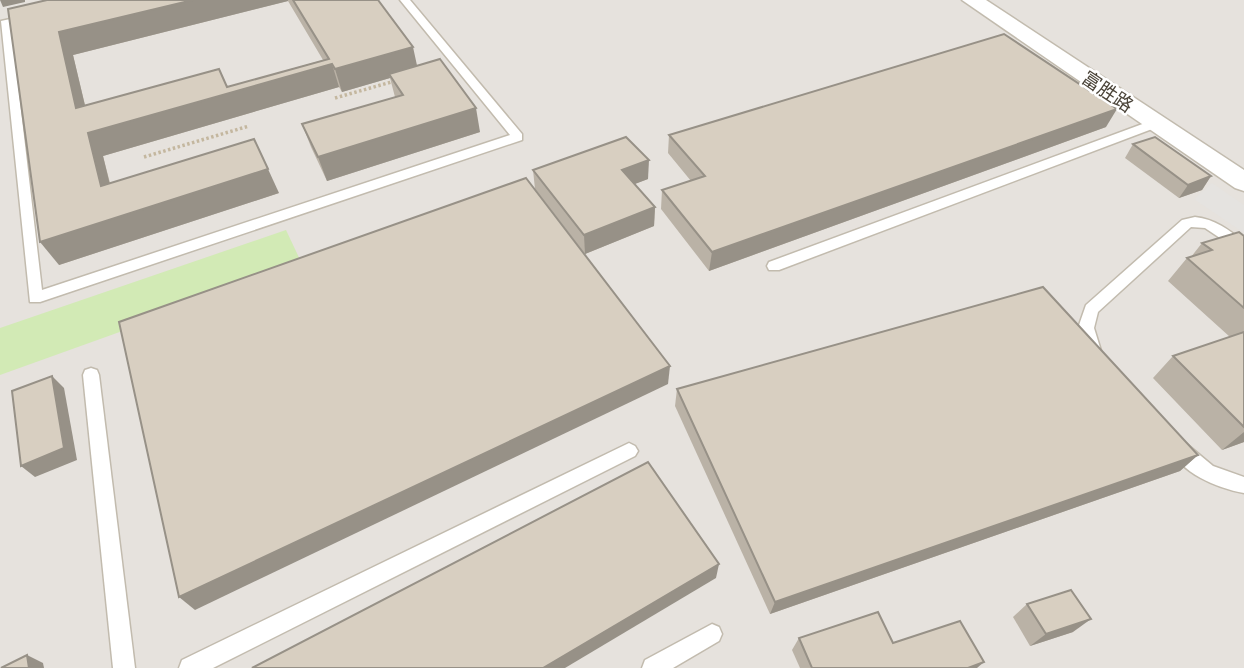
<svg xmlns="http://www.w3.org/2000/svg" width="1244" height="668" font-family="'Exo 2','Noto Sans SC',sans-serif">
<style>
.industrial{fill:#e6e2dd}
.green{fill:#d2eab5}
.parking{fill:#e5e3e0}
.lines{fill:none;stroke-linecap:round;stroke-linejoin:round}
.service-casing{stroke:#c2bbae;stroke-width:3}
.minor-casing{stroke:#c2bbae;stroke-width:3}
.path{stroke:#c4b79f;stroke-width:3.5;stroke-dasharray:2.5 2.5;stroke-linecap:butt}
.service{fill:#fff;fill-rule:evenodd}
.minor{fill:#fff;fill-rule:evenodd}
.wall{fill:#bab2a6;fill-rule:evenodd}
.shaded-wall{fill:#979187}
.building{fill:#d8cfc1;stroke:#979187;stroke-width:2}
.labels{text-anchor:middle;dominant-baseline:central;stroke-width:5;stroke-linejoin:round;paint-order:stroke}
.far-street-label{font-size:19px;fill:#4b4439;stroke:#fff}
</style>
<rect width="100%" height="100%" fill="#f6f3ec"/>
<!-- industrial -->
<rect class="industrial" x="0" y="0" width="1244" height="668"/>
<!-- green -->
<polygon class="green" points="286,230 303,266 0,375 0,328"/>
<!-- parking -->
<polygon class="parking" points="1212,183 1244,205 1244,233 1194,199"/>
<g class="lines">
<defs>
<g id="service">
<polygon points="400,0 410,0 522,134 522,140 40,302 30,302 1,21 28,15 33,18 11,25 42,290 510,135"/>
<polygon points="1156,119 1162,123 1160,126 779,270 769,270 767,266 769,262"/>
<path d="M1195,217C1215,219 1229,230 1244,242V254L1205,228L1191,227L1098,312L1094,328L1102,354L1100,359H1088L1078,328L1086,305L1182,220Z"/>
<polygon points="91,368 97,370 99,375 135,668 113,668 83,375 85,370"/>
<path d="M1177,438L1183,441L1213,466L1244,477V493C1216,488 1181,473 1168,446L1171,441Z"/>
<polygon points="629,443 635,446 638,451 635,456 213,668 179,668 182,660"/>
<polygon points="712,624 719,627 722,634 719,641 673,668 642,668 645,660"/>
</g>
<polygon id="minor" points="962,0 986,0 1244,170 1244,191 1235,188"/>
</defs>
<!-- service casing -->
<use href="#service" class="service-casing"/>
<!-- minor casing -->
<use href="#minor" class="minor-casing"/>
<!-- path -->
<g class="path">
<polyline points="335,98 395,81"/>
<polyline points="144,157 249,126"/>
</g>
<!-- service -->
<use href="#service" class="service"/>
<!-- minor -->
<use href="#minor" class="minor"/>
</g>
<!-- wall -->
<g class="wall">
<path d="M47,0H378L417,66L480,132L327,181L311,147L302,124L395,97L390,78L342,92L339,87L103,156L110,183L279,193L59,265ZM288,1L323,60L227,87L85,105L73,55Z"/>
<polygon points="1106,127 709,271 661,209 662,190 691,181 668,153 669,135"/>
<polygon points="1133,144 1211,176 1202,190 1179,198 1125,158"/>
<polygon points="533,170 648,179 634,184 655,207 654,226 585,254 535,189"/>
<polygon points="1244,236 1244,442 1222,450 1153,378 1173,356 1230,337 1168,281 1187,258 1191,257 1202,243"/>
<polygon points="677,389 1198,455 1180,471 770,614 675,406"/>
<polygon points="1027,604 1073,632 1030,646 1013,617"/>
<polygon points="799,638 893,643 977,668 800,668 792,650"/>
</g>
<!-- shaded-wall -->
<g class="shaded-wall">
<polygon points="0,0 25,0 25,2 3,7"/>
<polygon points="193,0 288,0 288,1 73,55 91,131 76,108 59,32"/>
<polygon points="413,47 418,70 389,74 390,78 342,92 335,69"/>
<polygon points="332,64 339,87 103,156 116,210 101,186 88,133"/>
<polygon points="476,108 480,132 327,181 318,157"/>
<polygon points="1117,109 1106,127 709,271 712,252"/>
<polygon points="649,160 648,179 622,189 622,170"/>
<polygon points="268,169 279,193 59,265 40,242"/>
<polygon points="1211,176 1202,190 1179,198 1188,185"/>
<polygon points="655,207 654,226 585,254 584,235"/>
<polygon points="670,366 668,384 195,610 179,597"/>
<polygon points="52,376 64,388 77,460 35,477 21,466"/>
<polygon points="1244,432 1244,442 1222,450"/>
<polygon points="1198,455 1180,471 770,614 775,602"/>
<polygon points="719,564 716,578 565,668 543,668"/>
<polygon points="1091,619 1073,632 1030,646 1046,634"/>
<polygon points="27,655 43,663 44,668 29,668"/>
<polygon points="984,662 977,668 968,668"/>
</g>
<!-- building -->
<g class="building">
<polygon points="47,0 193,0 59,32 76,108 219,69 227,87 329,59 293,0 378,0 413,47 335,69 332,64 88,133 101,186 254,139 268,169 40,242 8,9"/>
<polygon points="1004,34 1117,109 712,252 662,190 705,176 669,135"/>
<polygon points="440,59 476,108 318,157 302,124 403,95 389,74"/>
<polygon points="626,137 649,160 622,170 655,207 584,235 533,170"/>
<polygon points="1155,137 1211,176 1188,185 1133,144"/>
<polygon points="526,178 670,366 179,597 119,322"/>
<polygon points="1239,232 1244,236 1244,308 1187,258 1212,250 1202,243"/>
<polygon points="1043,287 1198,455 775,602 677,389"/>
<polygon points="1244,332 1244,427 1173,356"/>
<polygon points="52,376 64,448 21,466 12,391"/>
<polygon points="648,462 719,564 543,668 252,668"/>
<polygon points="1071,590 1091,619 1046,634 1027,604"/>
<polygon points="878,612 893,643 960,621 984,662 968,668 812,668 799,638"/>
<polygon points="27,655 29,668 1,668"/>
</g>
<g class="labels">
<!-- far-street labels -->
<g class="far-street-label">
<text transform="translate(1108 91) rotate(34)">富胜路</text>
</g>
</g>
</svg>
